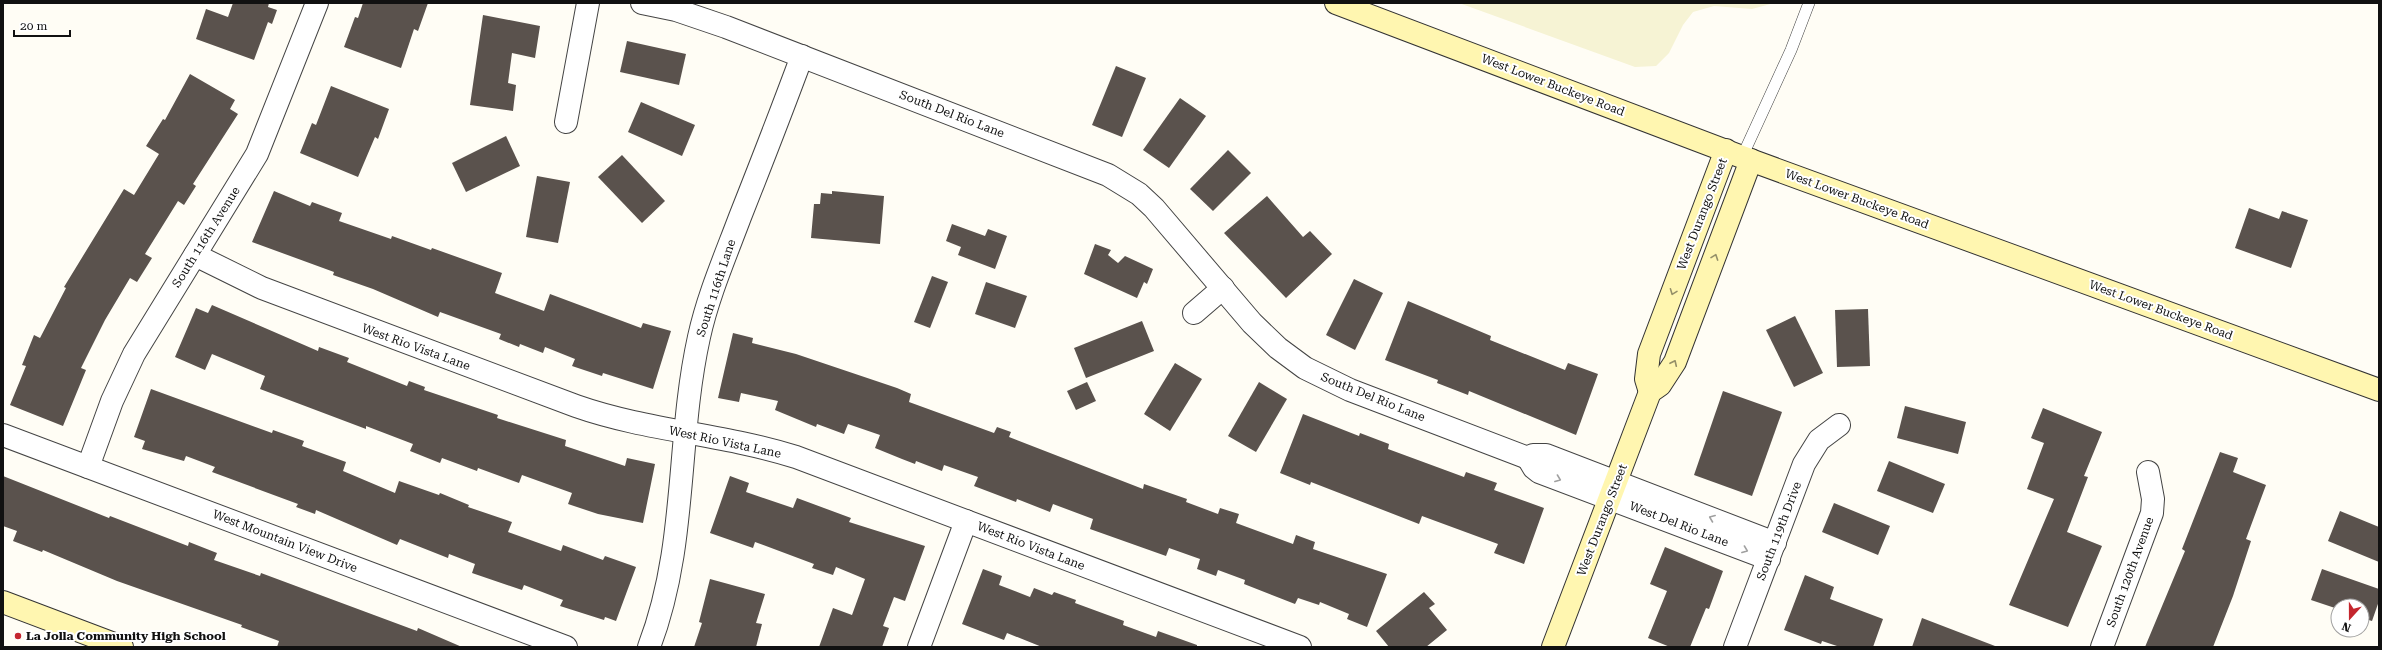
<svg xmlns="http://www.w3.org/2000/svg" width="2382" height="650" font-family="'Roboto Serif',serif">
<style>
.farmland{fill:#f6f3d4}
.building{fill:#5a524d}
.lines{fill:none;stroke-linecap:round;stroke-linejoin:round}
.lane-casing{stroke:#444;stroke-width:12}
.street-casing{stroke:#444;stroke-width:24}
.secondary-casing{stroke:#333;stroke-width:24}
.lane{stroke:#fff;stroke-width:11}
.street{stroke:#fff;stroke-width:22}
.secondary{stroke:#fff6b0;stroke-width:22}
.oneway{stroke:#948f68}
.oneway2{stroke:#a0a0a0}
.poi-dot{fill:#c4262e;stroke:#fff;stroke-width:1.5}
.labels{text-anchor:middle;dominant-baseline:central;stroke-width:4;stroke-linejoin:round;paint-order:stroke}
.street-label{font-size:12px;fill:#111;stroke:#fff}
.poi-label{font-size:12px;font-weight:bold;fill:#111;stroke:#fff;text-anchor:start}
</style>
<rect width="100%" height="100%" fill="#fffdf5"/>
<!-- farmland -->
<polygon class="farmland" points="1459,3 1774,3 1752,9 1714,6 1693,12 1683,25 1669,53 1656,66 1635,67"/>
<!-- building -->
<g class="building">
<polygon points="233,3 269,3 268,7 277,10 272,24 268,22 254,60 196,39 206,9 228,17"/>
<polygon points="363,3 428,3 418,31 414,29 401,68 344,47 355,17 358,18"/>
<polygon points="483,15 540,26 535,58 512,53 508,83 516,85 513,111 470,105"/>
<polygon points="627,41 686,54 679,85 620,72"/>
<polygon points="1116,66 1146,78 1122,137 1092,125"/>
<polygon points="190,74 235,100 230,109 238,114 193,184 196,186 184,205 178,201 145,254 152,258 137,282 130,278 105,320 81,368 86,370 63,426 10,405 26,366 22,365 34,335 40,338 66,288 64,287 124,189 134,195 159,154 146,146 163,119 165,120"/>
<polygon points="331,86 389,109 378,139 375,137 358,177 300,153 312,123 316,125"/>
<polygon points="1180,98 1206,116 1169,168 1143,150"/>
<polygon points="641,102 695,125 682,156 628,132"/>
<polygon points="506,136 520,166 466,192 452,163"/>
<polygon points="1228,150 1251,173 1213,211 1190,189"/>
<polygon points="622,155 665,201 642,223 598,177"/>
<polygon points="537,176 570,182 558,243 526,237"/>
<polygon points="274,191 310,206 312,202 342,213 339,221 391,239 392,236 431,250 432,248 502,273 495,293 544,311 550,294 641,328 643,323 671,331 653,389 603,373 602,376 572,366 575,359 545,347 543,353 520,344 519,347 499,339 501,334 440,312 438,317 373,289 333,275 334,272 252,242"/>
<polygon points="832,191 884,196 880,244 811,238 814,204 820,204 821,193 832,194"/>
<polygon points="1267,196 1303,237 1310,231 1332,254 1286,298 1224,233"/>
<polygon points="2249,208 2279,219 2282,211 2308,220 2291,268 2235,248"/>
<polygon points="952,224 985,236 988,229 1007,236 995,269 958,255 961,247 946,241"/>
<polygon points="1095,244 1111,250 1108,255 1118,263 1125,256 1153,269 1147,284 1144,282 1137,298 1084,274"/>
<polygon points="932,276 948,282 930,328 914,322"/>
<polygon points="1354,279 1383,293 1355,350 1326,335"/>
<polygon points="986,282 1027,296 1015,328 975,314"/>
<polygon points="1408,301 1491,336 1490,340 1565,370 1568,363 1598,374 1576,435 1469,391 1468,395 1437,383 1438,380 1385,360"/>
<polygon points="212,305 318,351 319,347 349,358 347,362 407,386 409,381 425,387 424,390 498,415 497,418 566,440 565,446 625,466 627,458 655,464 643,523 598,514 568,504 572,493 522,475 519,483 478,468 477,471 442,458 440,463 410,451 413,444 366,426 366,429 260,389 265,376 212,354 205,370 175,357 196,308 208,313"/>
<polygon points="1868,309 1870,366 1837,367 1835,310"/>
<polygon points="1795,316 1823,373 1794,387 1766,330"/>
<polygon points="1142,321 1154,351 1086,378 1074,348"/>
<polygon points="733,333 753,338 752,343 796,354 897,388 911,394 909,402 994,433 997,427 1011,432 1009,437 1143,489 1144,484 1187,499 1186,502 1218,514 1220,508 1239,514 1236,523 1293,544 1296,535 1315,542 1313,549 1387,574 1367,627 1347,619 1349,614 1320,602 1319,605 1298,598 1295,604 1244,584 1245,580 1218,570 1216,576 1197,569 1200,559 1169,548 1166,556 1090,529 1093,519 1053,504 1050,512 1017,499 1016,502 974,486 978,477 944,465 942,471 916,461 915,464 902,459 875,448 880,435 848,424 844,434 817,424 816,427 775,410 778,401 741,393 739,402 718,398"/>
<polygon points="1175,363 1202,379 1170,431 1144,414"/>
<polygon points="1087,382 1096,401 1076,410 1067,391"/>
<polygon points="1259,382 1287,399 1256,452 1228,436"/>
<polygon points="151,389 272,433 273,430 304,441 302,446 346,462 343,471 395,493 399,481 439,495 440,493 469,505 468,507 512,522 508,532 561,551 563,545 603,560 605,556 636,567 616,621 605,617 604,620 560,606 563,600 524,585 522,590 472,573 475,564 449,554 448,558 400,539 397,545 316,510 315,514 296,507 298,504 212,472 215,467 186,456 184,461 142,449 145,441 134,437"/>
<polygon points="1723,391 1782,412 1752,496 1694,475"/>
<polygon points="1905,406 1966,422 1958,454 1897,438"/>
<polygon points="2043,408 2102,432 2084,476 2088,477 2067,532 2102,546 2068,627 2009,605 2054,499 2027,489 2044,443 2031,438"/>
<polygon points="1303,414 1359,436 1360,433 1389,444 1388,449 1464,477 1466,472 1497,483 1494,490 1544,508 1524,564 1494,553 1498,544 1422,516 1419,524 1311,482 1310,485 1280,473"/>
<polygon points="2220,452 2238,458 2233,472 2266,485 2246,539 2251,541 2233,596 2213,647 2145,647 2185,551 2182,549"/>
<polygon points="1889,461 1945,484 1933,513 1877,491"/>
<polygon points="3,476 109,518 110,516 188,546 189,542 217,553 214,560 260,576 261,573 417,631 418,628 462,647 277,647 279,641 241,627 242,625 117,581 43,550 42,552 13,541 17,531 3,526"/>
<polygon points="730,476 749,483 746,492 793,508 797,498 851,518 849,522 925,546 905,601 894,597 883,626 889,628 882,647 819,647 833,608 852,615 865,579 836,567 833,575 812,568 814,564 755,542 753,548 710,533"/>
<polygon points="1834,503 1890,526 1878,555 1822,532"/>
<polygon points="2340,511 2379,527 2379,562 2328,541"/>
<polygon points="1665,547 1723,571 1709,609 1706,608 1690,647 1670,647 1648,638 1667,591 1650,584"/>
<polygon points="983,569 1002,576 999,585 1030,597 1034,588 1052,595 1054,592 1076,600 1075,603 1124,621 1123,625 1156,637 1158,631 1197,645 1197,647 1042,647 1007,633 1004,640 962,624"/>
<polygon points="2322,569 2379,589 2379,601 2372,621 2362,618 2362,606 2338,606 2338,609 2311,600"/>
<polygon points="1805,575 1834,587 1830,599 1883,619 1873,647 1840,647 1822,641 1821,644 1784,630"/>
<polygon points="710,579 765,594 756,623 762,624 756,647 694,647 702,623 699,622"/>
<polygon points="1424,592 1435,604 1429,608 1447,630 1426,647 1389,647 1376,631"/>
<polygon points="1922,618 1995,646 1994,647 1912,647"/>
</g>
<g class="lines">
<defs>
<polyline id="lane" points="1742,157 1791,50 1809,3"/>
<g id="street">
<polyline points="642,3 676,10 726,27 1108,175 1139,194 1154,208 1252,323 1278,348 1305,368 1350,390 1528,458"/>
<polyline points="566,122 588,3"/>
<path d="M195,255L262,288L576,406C647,431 724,434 796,457L1300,647"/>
<polyline points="1194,313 1223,288"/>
<polyline points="3,435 566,647"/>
<polyline points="1528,458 1534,468 1539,472 1769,559"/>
<polyline points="1528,458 1533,455 1546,455 1775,543"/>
<polyline points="88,467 112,401 134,354 257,154 317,3"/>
<path d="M649,647C688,545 676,441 699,337C708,296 725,257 740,217C761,164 782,110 802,56"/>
<polyline points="919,647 966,521"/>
<polyline points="1735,647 1804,464 1819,440 1839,425"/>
<polyline points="2102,647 2152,513 2153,499 2148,472"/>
</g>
<g id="secondary">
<polyline points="1336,3 1742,157 2379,390"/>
<polyline points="1650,392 1646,379 1649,354 1726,150"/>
<polyline points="3,602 122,647"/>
<polyline points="1553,647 1650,392 1660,385 1675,362 1751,160"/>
</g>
</defs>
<!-- lane casing -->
<use href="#lane" class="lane-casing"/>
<!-- street casing -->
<use href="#street" class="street-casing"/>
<!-- secondary casing -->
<use href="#secondary" class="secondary-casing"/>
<!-- lane -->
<use href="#lane" class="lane"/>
<!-- street -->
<use href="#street" class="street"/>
<!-- secondary -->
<use href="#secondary" class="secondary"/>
</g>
<!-- one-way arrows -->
<defs><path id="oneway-chevron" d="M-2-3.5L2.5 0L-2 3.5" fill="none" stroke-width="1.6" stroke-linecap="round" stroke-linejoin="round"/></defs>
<g class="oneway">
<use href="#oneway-chevron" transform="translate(1715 257) rotate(-70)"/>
<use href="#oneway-chevron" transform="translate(1673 292) rotate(111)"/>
<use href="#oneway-chevron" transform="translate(1674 363) rotate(-65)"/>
</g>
<g class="oneway2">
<use href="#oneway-chevron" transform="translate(1558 479) rotate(21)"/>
<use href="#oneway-chevron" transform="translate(1712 518) rotate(-158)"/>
<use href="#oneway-chevron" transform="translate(1745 550) rotate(21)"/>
</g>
<!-- markers -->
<circle class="poi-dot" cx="18" cy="636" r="4"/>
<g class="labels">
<!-- street labels -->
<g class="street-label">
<text transform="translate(1553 85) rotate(21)">West Lower Buckeye Road</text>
<text transform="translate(952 114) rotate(21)">South Del Rio Lane</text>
<text transform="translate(1857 199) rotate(20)">West Lower Buckeye Road</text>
<text transform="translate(1702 214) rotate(-69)">West Durango Street</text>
<text transform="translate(206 237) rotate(-58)">South 116th Avenue</text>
<text transform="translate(716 288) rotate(-72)">South 116th Lane</text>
<text transform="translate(2161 310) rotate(20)">West Lower Buckeye Road</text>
<text transform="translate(416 347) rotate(20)">West Rio Vista Lane</text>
<text transform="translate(1373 397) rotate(22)">South Del Rio Lane</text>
<text transform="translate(725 442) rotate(12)">West Rio Vista Lane</text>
<text transform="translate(1602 520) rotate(-69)">West Durango Street</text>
<text transform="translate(1679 524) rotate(21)">West Del Rio Lane</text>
<text transform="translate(1779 531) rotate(-69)">South 119th Drive</text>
<text transform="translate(285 541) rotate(21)">West Mountain View Drive</text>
<text transform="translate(1031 546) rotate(21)">West Rio Vista Lane</text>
<text transform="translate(2130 572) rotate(-70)">South 120th Avenue</text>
</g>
<!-- poi labels -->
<g class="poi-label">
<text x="26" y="636">La Jolla Community High School</text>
</g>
</g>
<!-- border -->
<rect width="2382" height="650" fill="none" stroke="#111111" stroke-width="8"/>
<!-- north arrow -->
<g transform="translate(2350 618) rotate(201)"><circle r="19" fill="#ffffff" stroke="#a0a0a0"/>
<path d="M0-3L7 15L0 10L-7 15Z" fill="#c4262e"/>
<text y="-6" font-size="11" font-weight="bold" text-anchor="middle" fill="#111111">N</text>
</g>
<!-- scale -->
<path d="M14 30v6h56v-6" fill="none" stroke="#111111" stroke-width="2"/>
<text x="20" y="30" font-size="12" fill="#111111" stroke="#ffffff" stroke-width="3" paint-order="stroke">20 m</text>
</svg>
